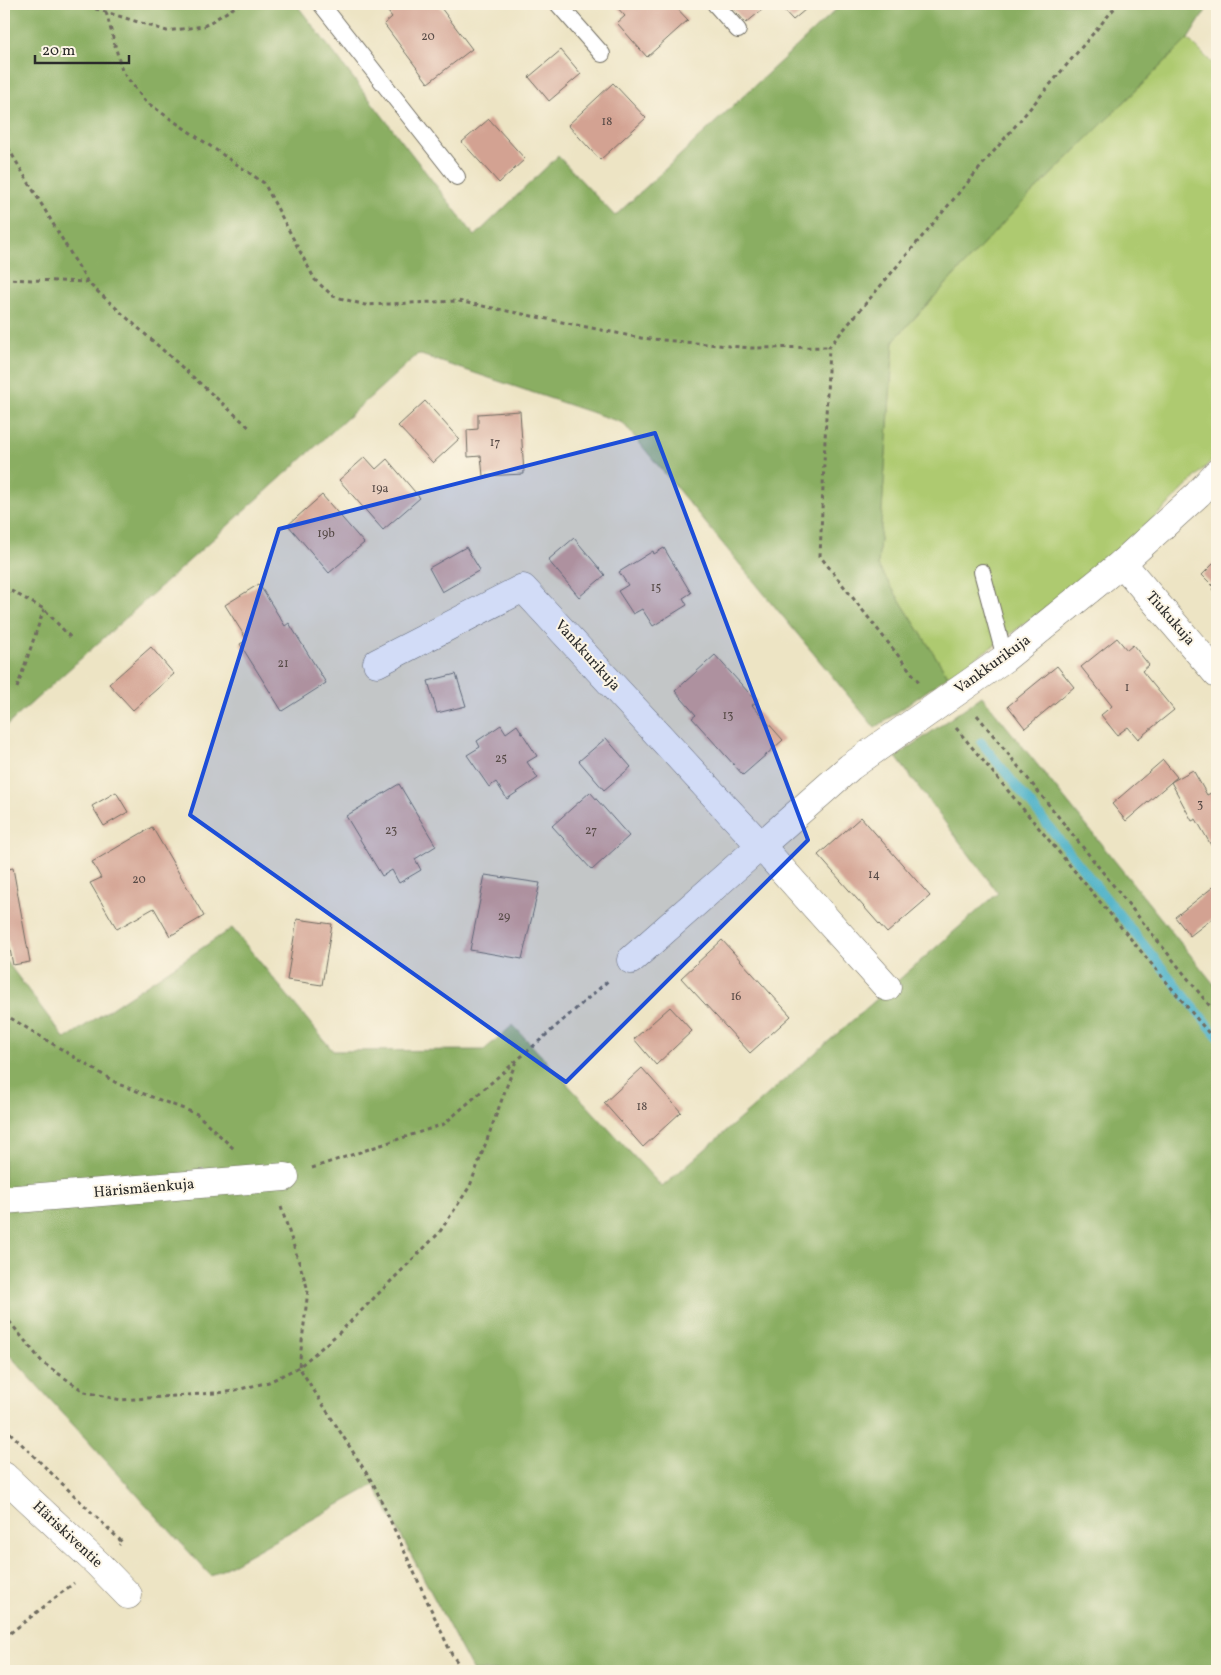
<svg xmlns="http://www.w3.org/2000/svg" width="1221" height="1675" font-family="Vollkorn,serif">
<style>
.green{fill:#aeca70;stroke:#6c7a4e}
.forest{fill:#8aae62;stroke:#5a6c46}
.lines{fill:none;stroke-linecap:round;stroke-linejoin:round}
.stream{stroke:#49b0c8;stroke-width:9}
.building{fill:#d3a292}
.service-casing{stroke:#6f6c61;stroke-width:18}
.minor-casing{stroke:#6f6c61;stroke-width:29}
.path{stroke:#6f6c61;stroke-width:3;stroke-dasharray:4 4;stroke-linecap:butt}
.service{stroke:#fff;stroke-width:16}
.minor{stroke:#fff;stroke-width:28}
.marked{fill:#1d4ed8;fill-opacity:0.2;stroke:#1d4ed8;stroke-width:4;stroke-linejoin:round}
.labels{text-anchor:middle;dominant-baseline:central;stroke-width:4;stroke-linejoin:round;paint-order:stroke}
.number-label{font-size:12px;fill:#554945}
.street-label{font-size:15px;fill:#2b2b2b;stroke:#fcf5e5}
</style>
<rect width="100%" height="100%" fill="#fcf5e5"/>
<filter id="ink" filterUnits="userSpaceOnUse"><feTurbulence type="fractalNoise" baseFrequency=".02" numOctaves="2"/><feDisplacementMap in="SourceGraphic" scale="10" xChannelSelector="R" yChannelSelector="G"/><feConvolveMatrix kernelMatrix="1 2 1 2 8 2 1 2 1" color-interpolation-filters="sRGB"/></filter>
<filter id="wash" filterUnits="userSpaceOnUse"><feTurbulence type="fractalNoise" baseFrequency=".0096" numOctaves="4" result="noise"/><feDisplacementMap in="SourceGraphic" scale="20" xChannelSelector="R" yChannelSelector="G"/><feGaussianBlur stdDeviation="1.12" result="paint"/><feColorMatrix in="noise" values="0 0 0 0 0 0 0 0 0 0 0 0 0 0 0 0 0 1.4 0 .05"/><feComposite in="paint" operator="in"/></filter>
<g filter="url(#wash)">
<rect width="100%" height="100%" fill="#ede4c4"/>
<!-- green -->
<path class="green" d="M1188,39L1217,68V455C1184,489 1150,524 1113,555C1061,599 1005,639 948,676L878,566L894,340L1020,205Z"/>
<!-- forest -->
<g class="forest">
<polygon points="4,4 296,4 475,236 558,156 615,216 842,4 1210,4 1188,39 1020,205 894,340 878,566 948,676 875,728 623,423 418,354 4,728"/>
<polygon points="982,696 1217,988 1217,1671 473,1671 374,1485 211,1576 4,1349 4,958 65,1039 232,928 333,1051 484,1050 513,1025 662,1187 998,893 896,757"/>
</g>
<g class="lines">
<!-- stream -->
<polyline class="stream" points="981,742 1217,1036"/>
</g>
<g id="blocks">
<!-- building -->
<g class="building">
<polygon points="382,4 438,4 472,49 428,83 384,24 392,17"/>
<polygon points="614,4 673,4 688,20 647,57 617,23 625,16"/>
<polygon points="729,4 769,4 746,23"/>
<polygon points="778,4 812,4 793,20"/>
<polygon points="561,50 581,74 549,101 529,77"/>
<polygon points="613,83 646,118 600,160 568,125"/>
<polygon points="489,119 525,159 499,183 462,142"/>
<polygon points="425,401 459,439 433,463 398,426"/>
<polygon points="520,411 524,474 483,476 481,456 468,457 467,430 478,429 478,414"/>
<polygon points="365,457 376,469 387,459 420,498 383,530 339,480"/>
<polygon points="322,495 364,543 329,573 288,525"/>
<polygon points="574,538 605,575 579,597 548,560"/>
<polygon points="466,547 480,570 442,592 429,568"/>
<polygon points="664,548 691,593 683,598 687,605 653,626 642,609 633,614 618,591 628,585 619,572 653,551 654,554"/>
<polygon points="1217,560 1217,595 1212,589 1214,587 1202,575"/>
<polygon points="259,584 285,626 289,623 326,683 282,711 240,644 247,640 225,605"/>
<polygon points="1117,638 1127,650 1133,645 1149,665 1142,671 1174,710 1138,739 1128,727 1117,735 1101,715 1112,706 1081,667"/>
<polygon points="151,647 174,674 133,710 109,684"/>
<polygon points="715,655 757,702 752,705 783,740 743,775 692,718 696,715 675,691"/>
<polygon points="1057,666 1074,687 1025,728 1008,706"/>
<polygon points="456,674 466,706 437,713 428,681"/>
<polygon points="501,725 506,733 517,725 537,756 527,762 538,778 507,799 496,782 489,787 467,755 480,747 477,741"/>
<polygon points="606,738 631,767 604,790 579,761"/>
<polygon points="1163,760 1177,777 1126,821 1112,804"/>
<polygon points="1193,770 1207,795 1217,790 1217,844 1212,847 1196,819 1192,821 1171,782"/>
<polygon points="399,784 436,846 415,859 421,870 399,883 392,870 382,876 346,816"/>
<polygon points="116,792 128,812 104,826 92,806"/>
<polygon points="590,792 629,836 592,870 552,826"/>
<polygon points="861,817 930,896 887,933 818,855"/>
<polygon points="152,827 204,916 170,936 154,908 117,929 90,883 101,878 92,862"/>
<polygon points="13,868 30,962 13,965 4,918 4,870"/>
<polygon points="485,875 540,883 522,959 470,950"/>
<polygon points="1217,884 1217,915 1190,936 1175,917"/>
<polygon points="297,919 332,924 322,985 287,980"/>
<polygon points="722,940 791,1016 750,1053 681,978"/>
<polygon points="670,1007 692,1031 656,1065 634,1039"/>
<polygon points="642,1068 681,1112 643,1147 604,1103"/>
</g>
</g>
</g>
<g filter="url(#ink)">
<use href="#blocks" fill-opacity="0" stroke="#6f6c61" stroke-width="1"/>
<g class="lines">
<defs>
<g id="service">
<polyline points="321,4 457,177"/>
<polyline points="558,4 602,54"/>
<polyline points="715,4 738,30"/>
<polyline points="982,572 1005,658"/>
</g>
<g id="minor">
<polyline points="1122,563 1217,674"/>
<polyline points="377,663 523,588 761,846 887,987"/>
<polyline points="631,960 850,767 1005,658 1122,563 1198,494 1217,473"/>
<polyline points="4,1200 285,1177"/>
<polyline points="4,1476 98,1564 128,1595"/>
</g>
</defs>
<!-- service casing -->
<use href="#service" class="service-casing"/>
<!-- minor casing -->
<use href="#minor" class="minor-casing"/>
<!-- path -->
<g class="path">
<polyline points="80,4 167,31 204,26 240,4"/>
<polyline points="106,12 122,71 146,102 264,183 315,280 333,296 365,305 458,301 641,338 751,348 829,347"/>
<polyline points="4,141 87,281"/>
<polyline points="4,279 87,282 251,429"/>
<polyline points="4,587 44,609 71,638"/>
<polyline points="919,682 820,556 829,347 1118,4"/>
<polyline points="17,688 44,609"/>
<polyline points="977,715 1217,1015"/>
<polyline points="956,728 1217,1043"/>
<polyline points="4,1014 118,1084 197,1114 235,1150"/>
<polyline points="312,1168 444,1124 609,980"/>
<polyline points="281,1207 308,1290 299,1367 374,1485 452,1655 464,1671"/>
<polyline points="4,1315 43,1363 85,1392 121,1400 228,1392 269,1382 299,1367 340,1332 439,1233 470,1186 516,1061"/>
<polyline points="4,1427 122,1542 119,1545"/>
<polyline points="4,1638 74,1583"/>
</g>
<!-- service -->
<use href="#service" class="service"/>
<!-- minor -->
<use href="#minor" class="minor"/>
</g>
</g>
<!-- marked area -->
<path class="marked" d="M655,433L808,840L566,1082L190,815L279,529Z"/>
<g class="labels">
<!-- number labels -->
<g class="number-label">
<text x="428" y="37">20</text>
<text x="607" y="122">18</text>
<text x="495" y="443">17</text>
<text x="380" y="489">19a</text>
<text x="326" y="534">19b</text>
<text x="656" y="588">15</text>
<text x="283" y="664">21</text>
<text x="1127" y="688">1</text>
<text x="728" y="716">13</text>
<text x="501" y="759">25</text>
<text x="1200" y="805">3</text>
<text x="391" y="831">23</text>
<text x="591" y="831">27</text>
<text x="874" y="875">14</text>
<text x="139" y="880">20</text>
<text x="504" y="917">29</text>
<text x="736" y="997">16</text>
<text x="642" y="1107">18</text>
</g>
<!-- street labels -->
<g class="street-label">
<text transform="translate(1170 619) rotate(49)">Tiukukuja</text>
<text transform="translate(587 656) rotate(48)">Vankkurikuja</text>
<text transform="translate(993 665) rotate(-36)">Vankkurikuja</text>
<text transform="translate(144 1189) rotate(-5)">Härismäenkuja</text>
<text transform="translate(67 1535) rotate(43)">Häriskiventie</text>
</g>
</g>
<!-- margin -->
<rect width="1221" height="1675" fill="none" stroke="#fcf5e5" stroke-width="20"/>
<!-- scale -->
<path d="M35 55v8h94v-8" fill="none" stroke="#2b2b2b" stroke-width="2.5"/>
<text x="42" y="55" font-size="15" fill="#2b2b2b" stroke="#fcf5e5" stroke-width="4" paint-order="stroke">20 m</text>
</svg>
